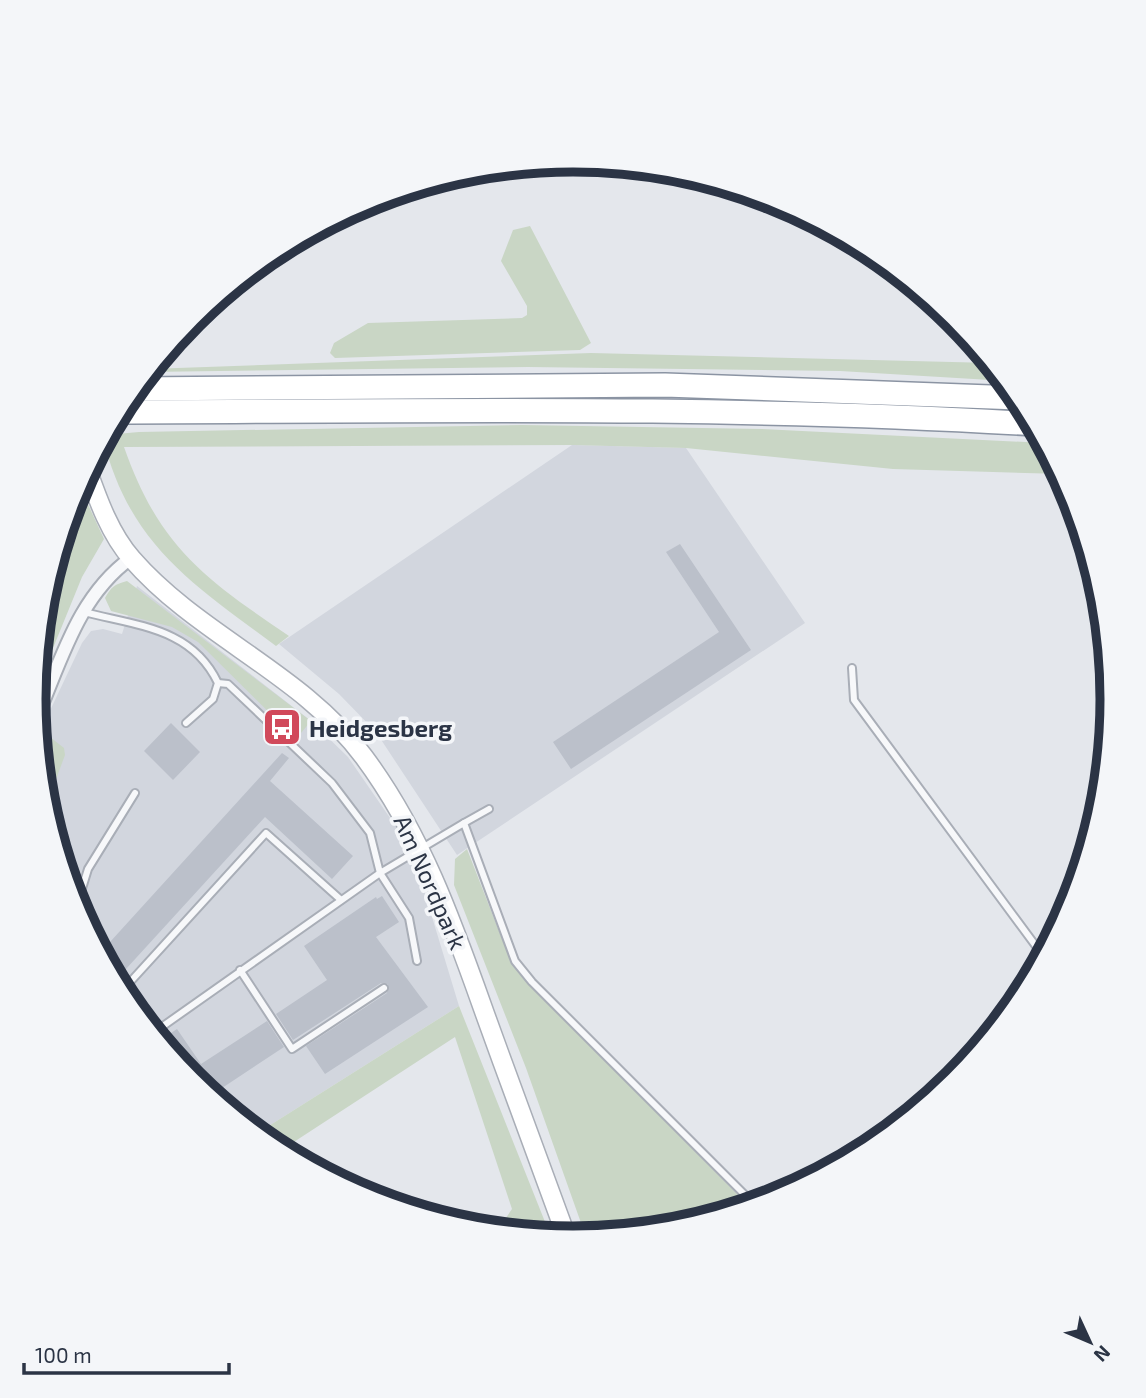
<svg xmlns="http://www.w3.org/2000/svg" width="1146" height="1398" font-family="'Exo 2',sans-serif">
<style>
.built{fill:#d2d6de}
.green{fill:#c9d6c5}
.building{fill:#bbc0ca}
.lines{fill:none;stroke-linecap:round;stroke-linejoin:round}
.lane-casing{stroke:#a9aeb7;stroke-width:10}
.street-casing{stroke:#a9aeb7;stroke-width:16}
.secondary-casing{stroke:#a9aeb7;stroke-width:21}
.highway-casing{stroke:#8b94a3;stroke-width:26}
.lane{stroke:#f7f8fa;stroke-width:6}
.street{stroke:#f7f8fa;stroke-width:12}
.secondary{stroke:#fff;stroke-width:18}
.highway{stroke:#fff;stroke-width:23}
.labels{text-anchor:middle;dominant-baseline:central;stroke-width:7;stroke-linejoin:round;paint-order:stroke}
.poi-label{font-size:24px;font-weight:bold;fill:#2b3445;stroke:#f4f6f9;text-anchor:start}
.street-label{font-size:24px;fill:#2b3445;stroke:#f4f6f9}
.rim{fill:none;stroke:#2b3445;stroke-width:9}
</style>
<rect width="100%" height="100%" fill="#e4e7ec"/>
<!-- built -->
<g class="built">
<polygon points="572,445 686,448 805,623 457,855 376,732 339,694 279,644"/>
<polygon points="137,586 311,721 348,757 399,831 419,874 459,1006 256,1134 191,1080 124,999 74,905 44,804 37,738 82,643 91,631 103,629 122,634"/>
</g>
<!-- green -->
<g class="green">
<polygon points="530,226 591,343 580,350 335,358 330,353 334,343 368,323 522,318 527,315 527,306 501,261 513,230"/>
<polygon points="591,353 992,363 1007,381 840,371 528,367 146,372 149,369"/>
<path d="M522,425L762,429L1045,443L1062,474L893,469L686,448L572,445L124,447C159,547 205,579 289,636L276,646C194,585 129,545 103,438L105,435L139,432Z"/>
<polygon points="79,485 104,539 82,577 40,680 35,686 42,610 49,576"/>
<path d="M127,581L311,721L296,739L198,642L172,627L111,611L105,598C111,587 115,584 127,581Z"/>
<polygon points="41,730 64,748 65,755 45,809 37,738"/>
<polygon points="467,849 502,939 526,981 750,1207 678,1228 586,1237 526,1068 454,885 455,859"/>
<polygon points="459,1006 551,1237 497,1231 512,1209 455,1037 280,1151 256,1134"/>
</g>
<!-- building -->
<g class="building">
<polygon points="680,544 751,650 571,769 553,742 719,632 666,552"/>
<polygon points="171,723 200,752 173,780 144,751"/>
<polygon points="282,753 289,758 270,781 353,856 332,879 265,817 115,981 100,953"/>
<polygon points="382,896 399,922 376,937 428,1007 325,1074 306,1046 387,993 388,984 381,983 293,1040 276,1014 327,980 304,946 376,897 377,899"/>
<polygon points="267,1021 284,1047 210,1096 191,1080 159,1041 177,1029 201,1064"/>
</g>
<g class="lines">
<defs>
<g id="lane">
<path d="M84,612C138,626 192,628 218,683L213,699L186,723"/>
<polyline points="852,668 854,700 1044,957"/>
<polyline points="218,683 228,684 332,783 370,833 380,873 409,918 417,961"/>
<polyline points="464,823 489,809"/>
<polyline points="76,908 88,869 135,793"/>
<polyline points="240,970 292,1049 384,988"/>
<polyline points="121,992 266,833 341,900"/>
<polyline points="130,1006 156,1031 380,873 464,823 515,961 532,982 755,1205"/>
</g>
<path id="street" d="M35,721C61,662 77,597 131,558"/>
<path id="secondary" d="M87,469C98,500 110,534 132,559C199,636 303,674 364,757C422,835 453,924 485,1014C512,1089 540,1164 567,1238"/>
<g id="highway">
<polyline points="133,389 665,385 1021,398"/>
<path d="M117,412C423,411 729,405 1035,424"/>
</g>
</defs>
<!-- lane casing -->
<use href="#lane" class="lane-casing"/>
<!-- street casing -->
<use href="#street" class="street-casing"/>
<!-- secondary casing -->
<use href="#secondary" class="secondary-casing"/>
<!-- highway casing -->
<use href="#highway" class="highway-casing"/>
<!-- lane -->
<use href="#lane" class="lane"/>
<!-- street -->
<use href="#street" class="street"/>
<!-- secondary -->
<use href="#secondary" class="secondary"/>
<!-- highway -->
<use href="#highway" class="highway"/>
</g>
<!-- icons -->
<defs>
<symbol id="bus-square" viewBox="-11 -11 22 22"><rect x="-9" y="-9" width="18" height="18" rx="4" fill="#d1495b" stroke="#f4f6f9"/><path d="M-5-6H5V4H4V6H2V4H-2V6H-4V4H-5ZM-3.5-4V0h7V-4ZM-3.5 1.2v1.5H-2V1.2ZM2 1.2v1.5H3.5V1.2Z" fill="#fff"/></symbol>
</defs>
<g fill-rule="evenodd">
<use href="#bus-square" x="260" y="705" width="44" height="44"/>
</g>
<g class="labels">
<!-- poi labels -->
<g class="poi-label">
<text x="309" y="727">Heidgesberg</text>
</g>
<!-- street labels -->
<g class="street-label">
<text transform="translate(431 882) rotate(66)">Am Nordpark</text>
</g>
</g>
<!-- crop -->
<path d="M0 0H1146V1398H0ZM46 699a527 527 0 1 1 1054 0a527 527 0 1 1-1054 0Z" fill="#f4f6f9" fill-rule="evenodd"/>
<path class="rim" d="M46 699a527 527 0 1 1 1054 0a527 527 0 1 1-1054 0Z"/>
<!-- north arrow -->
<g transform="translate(1090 1342) rotate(134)" stroke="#f4f6f9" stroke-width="5" paint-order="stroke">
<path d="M0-5L12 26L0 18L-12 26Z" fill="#2b3445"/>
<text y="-10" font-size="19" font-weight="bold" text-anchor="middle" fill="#2b3445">N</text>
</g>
<!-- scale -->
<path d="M24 1363v10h205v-10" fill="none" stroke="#2b3445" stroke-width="3.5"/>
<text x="35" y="1363" font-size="21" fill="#2b3445" stroke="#f4f6f9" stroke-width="5" paint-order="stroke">100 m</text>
</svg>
